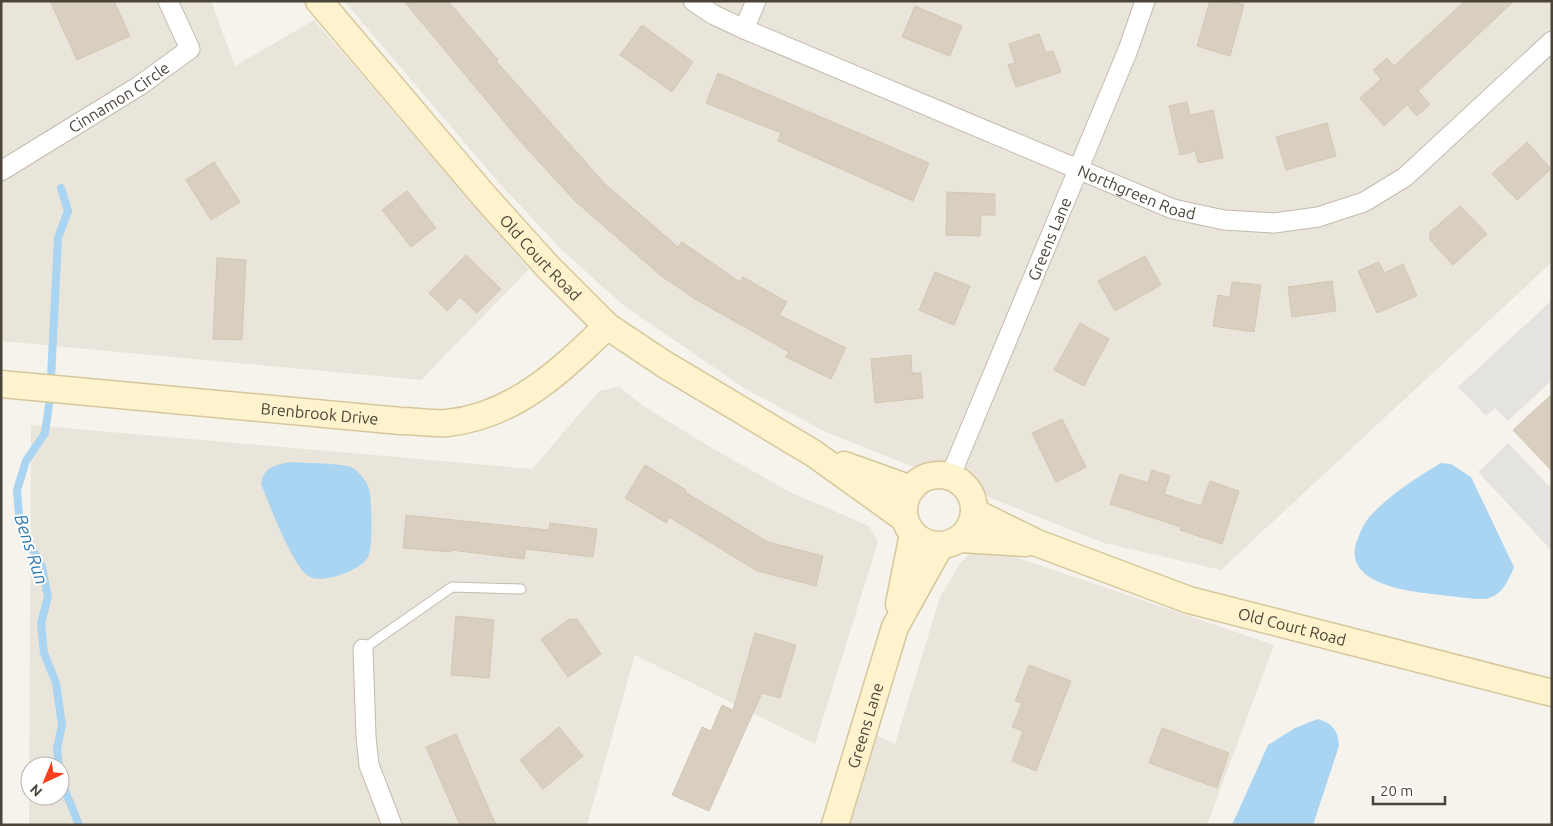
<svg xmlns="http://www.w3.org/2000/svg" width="1553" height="826" font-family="Ubuntu,sans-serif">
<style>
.residential{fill:#eae5da;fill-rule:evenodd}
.parking{fill:#e5e3e0}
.water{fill:#a9d4f2}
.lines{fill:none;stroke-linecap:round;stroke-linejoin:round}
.stream{stroke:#a9d4f2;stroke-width:8}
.building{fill:#d8cfc1;stroke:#d3c7b4}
.lane-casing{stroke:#c2bbae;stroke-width:11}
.street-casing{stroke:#c2bbae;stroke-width:21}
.secondary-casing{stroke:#d6c79b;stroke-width:29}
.lane{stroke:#fff;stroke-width:9}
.street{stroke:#fff;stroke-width:19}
.secondary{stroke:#fff3cd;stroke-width:26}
.labels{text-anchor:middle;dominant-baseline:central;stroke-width:4;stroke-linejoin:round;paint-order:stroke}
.street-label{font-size:16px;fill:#4b4439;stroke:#fff}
.water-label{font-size:18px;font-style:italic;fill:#2e7ab2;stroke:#fff}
</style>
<rect width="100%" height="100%" fill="#f6f3ec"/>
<!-- residential -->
<g class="residential">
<polygon points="1,1 211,1 235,66 314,20 529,269 421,380 1,341"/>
<polygon points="344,1 1552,1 1552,262 1221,570 1104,543 826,432 744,388 623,305 562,250 500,184"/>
<path d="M619,387L642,405L710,447L792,493L869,526L878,542L815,744L635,655L587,825H29L31,425L532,469L599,391ZM30,766H60V796H30Z"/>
<polygon points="980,550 995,550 1274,645 1207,825 845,825 872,733 895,744 940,597 959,565 968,555"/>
</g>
<!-- parking -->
<g class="parking">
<polygon points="1552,300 1552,380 1508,421 1495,408 1486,416 1458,387"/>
<polygon points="1508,443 1552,489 1552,551 1478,472"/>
</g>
<!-- water -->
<g class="water">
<path d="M289,462C301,463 345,463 353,468C360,473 366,480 369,489C372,499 373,548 368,557C361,570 324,584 310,577C293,569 269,503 261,484C264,467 273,466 289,462Z"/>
<path d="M1441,463L1451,464L1471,477L1514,567C1509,579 1503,594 1489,598C1481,601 1443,595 1432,594C1404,591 1339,582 1358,538C1361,531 1365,521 1371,515C1391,494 1416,478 1441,463Z"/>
<path d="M1318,719C1333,724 1338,730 1339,746L1313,825H1232L1268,745L1295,728Z"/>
</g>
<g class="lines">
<!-- stream -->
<g class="stream">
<polyline points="59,766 57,749 62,725 56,683 44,653 41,623 48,597 42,567 30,545 19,515 17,490 26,461 45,433 50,398 58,238 68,211 61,188"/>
<polyline points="60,778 79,825"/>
</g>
</g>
<!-- building -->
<g class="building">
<polygon points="50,1 114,1 130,36 77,60"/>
<polygon points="404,1 448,1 498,60 496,61 605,184 678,247 682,242 740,282 743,277 787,302 779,315 846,348 831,379 786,357 789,352 695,299 660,275 575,201 520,141"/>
<polygon points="1210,1 1231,1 1244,5 1230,56 1197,46"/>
<polygon points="1465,1 1514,1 1418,91 1430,104 1417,116 1407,105 1384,126 1360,98 1381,79 1373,70 1387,58 1394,66"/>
<polygon points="915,6 962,26 950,56 902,37"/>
<polygon points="642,25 693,62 672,92 620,55"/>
<polygon points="1039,34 1046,53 1053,51 1061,72 1016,87 1008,65 1015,63 1009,44"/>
<polygon points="718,73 929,163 913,201 778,141 781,133 706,103"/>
<polygon points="1187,102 1190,115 1213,110 1223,158 1198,163 1195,151 1180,155 1169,106"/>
<polygon points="1327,123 1336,156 1286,170 1276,137"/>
<polygon points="1527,142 1551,169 1517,200 1492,174"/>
<polygon points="214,162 240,202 211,220 186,180"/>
<polygon points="407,191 436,228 411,247 382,210"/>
<polygon points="947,192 995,194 995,215 981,215 980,236 946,235"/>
<polygon points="1460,206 1487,234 1453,265 1430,240 1430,232"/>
<polygon points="466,255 501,289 477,313 460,297 447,311 429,293"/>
<polygon points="1145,256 1161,285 1115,311 1098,281"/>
<polygon points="217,258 246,260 242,340 213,339"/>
<polygon points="1379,262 1384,273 1403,264 1417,296 1377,313 1358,271"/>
<polygon points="935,272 970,286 954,325 919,310"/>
<polygon points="1332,281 1336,311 1292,317 1288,287"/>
<polygon points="1232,282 1261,285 1254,332 1213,326 1218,295 1230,297"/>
<polygon points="1080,323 1109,339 1084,386 1054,370"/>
<polygon points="911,355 912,373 921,373 923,398 875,403 871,359"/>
<polygon points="1552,394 1552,471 1513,430"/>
<polygon points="1062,419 1086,467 1056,482 1032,433"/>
<polygon points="645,465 686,490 685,492 768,542 823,556 816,586 757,571 669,517 666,523 625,498"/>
<polygon points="1152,470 1170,476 1164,494 1201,506 1210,481 1239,491 1222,544 1180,530 1181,527 1110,504 1120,474 1148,483"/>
<polygon points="406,515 549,530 550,523 597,529 593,557 526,549 524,559 451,550 451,552 403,548"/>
<polygon points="456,616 494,620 489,678 451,675"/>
<polygon points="570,619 577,619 601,654 568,677 541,639"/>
<polygon points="755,633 796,645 780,698 762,693 709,811 672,795 702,727 711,731 722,705 733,710"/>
<polygon points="1029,665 1071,681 1036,771 1012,761 1023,731 1012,727 1022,703 1015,701"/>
<polygon points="559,727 583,756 543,789 520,760"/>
<polygon points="1162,728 1229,753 1217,788 1149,763"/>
<polygon points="456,734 496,825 460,825 426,747"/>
</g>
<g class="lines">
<defs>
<polyline id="lane" points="363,649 452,587 521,589"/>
<g id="street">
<path id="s1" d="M693,1L714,15L744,29L1173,209L1224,220L1274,223L1318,217L1364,202L1405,177L1552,41"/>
<polyline points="744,29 756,1"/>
<path id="s2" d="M1,171L139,86L190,49L168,1"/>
<path id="s3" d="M950,477L1128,50L1145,1"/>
<polyline points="363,649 366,737 369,765 392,825"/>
</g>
<g id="secondary">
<path id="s4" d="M319,1L485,197L548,267L607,326L664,364L813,453L905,519"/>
<path id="s5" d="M1,384L401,421C416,421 432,424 447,423C514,416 561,371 607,326"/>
<polyline points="844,465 911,489"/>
<circle cx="939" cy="510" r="35"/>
<path id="s6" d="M974,512L1037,543L1189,600L1552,693"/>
<polyline points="960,539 1026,543"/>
<polyline points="899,604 913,534"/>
<path id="s7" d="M835,825L895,627L940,546"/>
</g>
</defs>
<!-- lane casing -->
<use href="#lane" class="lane-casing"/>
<!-- street casing -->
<use href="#street" class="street-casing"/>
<!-- secondary casing -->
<use href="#secondary" class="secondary-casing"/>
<!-- lane -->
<use href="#lane" class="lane"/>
<!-- street -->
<use href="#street" class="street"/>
<!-- secondary -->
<use href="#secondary" class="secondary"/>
</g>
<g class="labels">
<!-- street labels -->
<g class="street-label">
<text stroke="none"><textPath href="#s2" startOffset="139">Cinnamon Circle</textPath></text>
<text stroke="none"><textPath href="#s1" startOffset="484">Northgreen Road</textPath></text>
<text stroke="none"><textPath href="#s3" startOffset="258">Greens Lane</textPath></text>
<text stroke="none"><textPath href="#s4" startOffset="339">Old Court Road</textPath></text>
<text stroke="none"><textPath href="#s5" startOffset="320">Brenbrook Drive</textPath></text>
<text stroke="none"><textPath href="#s6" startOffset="339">Old Court Road</textPath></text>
<text stroke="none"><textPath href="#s7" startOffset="104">Greens Lane</textPath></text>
</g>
<!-- water labels -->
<g class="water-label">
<text transform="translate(32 549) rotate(72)">Bens Run</text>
</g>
</g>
<!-- border -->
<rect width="1553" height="826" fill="none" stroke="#4b4439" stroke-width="5"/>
<!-- north arrow -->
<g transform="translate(45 781) rotate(224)"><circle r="24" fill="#ffffff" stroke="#b7b4b0"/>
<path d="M0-4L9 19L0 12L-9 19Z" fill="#fc3f1d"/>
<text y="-8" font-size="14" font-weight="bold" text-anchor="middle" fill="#4b4439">N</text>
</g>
<!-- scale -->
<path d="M1373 796v8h72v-8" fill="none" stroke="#4b4439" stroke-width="2.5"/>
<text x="1380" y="796" font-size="15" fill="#4b4439" stroke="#ffffff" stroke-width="4" paint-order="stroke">20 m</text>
</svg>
